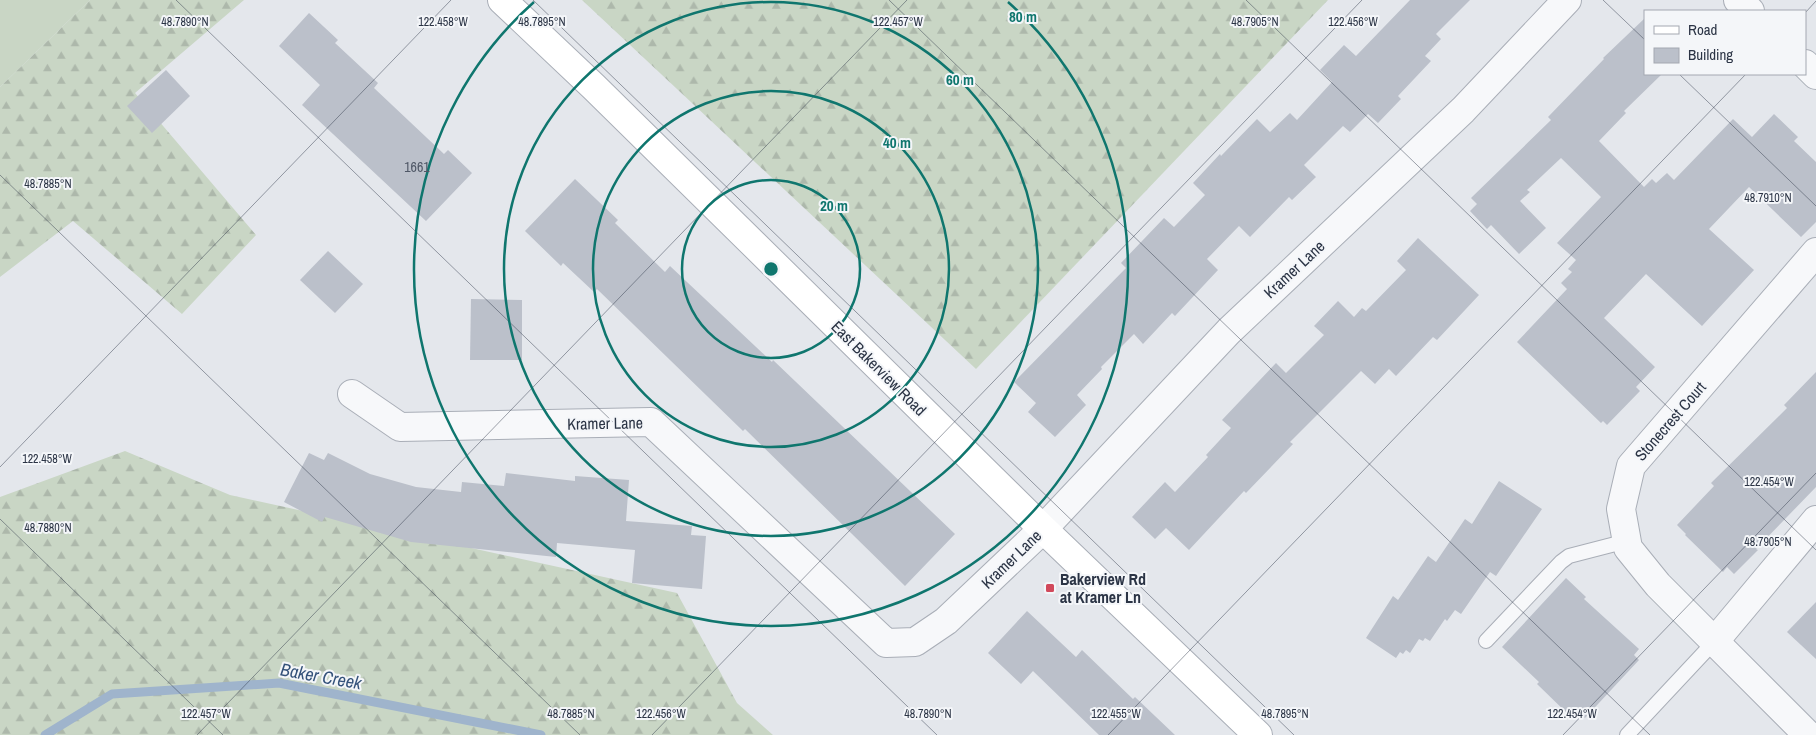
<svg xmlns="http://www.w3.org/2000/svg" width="1816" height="735" font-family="'Archivo Narrow',sans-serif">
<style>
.grass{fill:#c9d6c5}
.forest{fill:url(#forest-firs)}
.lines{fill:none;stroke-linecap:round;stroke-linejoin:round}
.stream{stroke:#9fb4cc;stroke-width:9}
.building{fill:#bbc0ca}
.service-casing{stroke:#a9aeb7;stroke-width:16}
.minor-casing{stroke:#a9aeb7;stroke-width:30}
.secondary-casing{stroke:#a9aeb7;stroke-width:30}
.service{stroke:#f7f8fa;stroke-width:14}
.minor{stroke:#f7f8fa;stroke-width:28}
.secondary{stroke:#fff;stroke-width:28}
.ticks{fill:none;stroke:#2b3445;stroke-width:1;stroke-opacity:0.45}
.ring{fill:none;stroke:#0f766e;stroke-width:2.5}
.poi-dot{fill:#d1495b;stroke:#f4f6f9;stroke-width:2}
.labels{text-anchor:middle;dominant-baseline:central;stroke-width:4;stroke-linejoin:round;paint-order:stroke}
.number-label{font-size:14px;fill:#4f5766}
.street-label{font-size:16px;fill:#2b3445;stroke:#f4f6f9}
.poi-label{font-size:16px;font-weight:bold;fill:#2b3445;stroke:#f4f6f9;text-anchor:start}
.water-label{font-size:18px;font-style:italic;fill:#34527a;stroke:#f4f6f9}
.ticks-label{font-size:12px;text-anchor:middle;fill:#2b3445;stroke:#f4f6f9;stroke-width:4;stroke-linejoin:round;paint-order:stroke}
.centre{fill:#0f766e;stroke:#f4f6f9;stroke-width:2.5}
.ring-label{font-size:15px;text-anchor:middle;font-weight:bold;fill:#0f766e;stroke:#f4f6f9;stroke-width:4;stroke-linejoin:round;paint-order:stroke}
</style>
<defs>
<pattern id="forest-firs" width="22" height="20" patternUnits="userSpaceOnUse" patternTransform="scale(1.25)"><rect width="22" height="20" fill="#c9d6c5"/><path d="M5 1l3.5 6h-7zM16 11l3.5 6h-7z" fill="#adb8ab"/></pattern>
</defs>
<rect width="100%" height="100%" fill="#e4e7ec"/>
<!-- grass -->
<polygon class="grass" points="0,0 90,0 0,87"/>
<!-- forest -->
<g class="forest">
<polygon points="90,0 244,0 135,93 256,235 182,314 73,221 0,277 0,87"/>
<polygon points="582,0 1328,0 976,369"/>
<polygon points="125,451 230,495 677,593 737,703 773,735 0,735 0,497"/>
</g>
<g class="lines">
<!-- stream -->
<polyline class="stream" points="45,735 112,694 279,683 541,735"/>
</g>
<!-- building -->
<g class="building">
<polygon points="1410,0 1470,0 1436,34 1441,39 1425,56 1431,61 1398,96 1401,99 1378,123 1368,114 1350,132 1343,126 1304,165 1316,177 1292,200 1289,197 1250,237 1239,226 1207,259 1218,270 1175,316 1172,313 1143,344 1134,334 1101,367 1102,369 1077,395 1086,405 1055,437 1028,412 1036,403 1014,382 1126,268 1121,263 1164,218 1174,227 1205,195 1193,183 1220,154 1221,156 1257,119 1270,132 1290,113 1297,120 1332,82 1320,70 1344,45 1356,56"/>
<polygon points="309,13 338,40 335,43 378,83 374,88 444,154 448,150 472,173 426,221 302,105 320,85 279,46"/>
<polygon points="1645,18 1645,74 1662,74 1624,111 1626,113 1599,141 1644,187 1652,179 1656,183 1667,173 1674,180 1733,119 1752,137 1774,114 1798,137 1794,141 1816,162 1816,222 1801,237 1749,187 1709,229 1754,270 1702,326 1646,274 1604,318 1655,367 1636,387 1640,391 1607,425 1603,421 1601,423 1517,342 1567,289 1561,283 1572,272 1568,269 1576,260 1557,243 1601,197 1561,158 1527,190 1530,192 1520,201 1546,228 1519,254 1491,225 1487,229 1470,211 1477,204 1471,198 1551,120 1548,117 1604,59 1603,58"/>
<polygon points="166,70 190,96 152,133 127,106"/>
<polygon points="575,179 618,220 615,223 665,272 670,266 772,362 773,360 955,534 905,586 745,429 743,431 597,289 594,292 563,263 561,266 525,231"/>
<polygon points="1418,238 1479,295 1437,340 1433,337 1396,376 1389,369 1375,384 1361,371 1290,442 1293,444 1246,493 1244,491 1189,550 1166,528 1155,539 1132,517 1165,482 1175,492 1208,457 1206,455 1231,428 1222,420 1276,363 1286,373 1324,335 1314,326 1338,301 1354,317 1362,308 1366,311 1406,270 1397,261"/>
<polygon points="328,251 363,284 335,313 300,280"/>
<polygon points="471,299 522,300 522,360 470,360"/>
<polygon points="1816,372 1816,487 1756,549 1758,550 1734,574 1727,567 1723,572 1685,535 1686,534 1677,525 1714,486 1711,483 1787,408 1784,405"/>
<polygon points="309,453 324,460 328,453 370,474 416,487 461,492 462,482 504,486 506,473 575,481 575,476 629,480 626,521 692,526 691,535 706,536 702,589 632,583 635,550 557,543 556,557 411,542 325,517 322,522 284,502"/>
<polygon points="1499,481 1542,509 1496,576 1490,572 1461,614 1455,610 1447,621 1445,619 1430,641 1425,638 1423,641 1419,639 1410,653 1406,650 1403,654 1400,652 1396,658 1366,638 1393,596 1398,600 1428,556 1436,562 1465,519 1472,524"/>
<polygon points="1566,578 1586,597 1584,599 1639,649 1634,655 1639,660 1585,718 1579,712 1573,719 1537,684 1539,682 1502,647"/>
<polygon points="1816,602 1816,659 1787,632"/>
<polygon points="1027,611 1076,657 1082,650 1133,699 1135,697 1175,735 1099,735 1033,671 1021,684 988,653"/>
</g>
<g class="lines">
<defs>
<g id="service">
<polyline points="1486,641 1561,562 1569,556 1627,541"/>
<polyline points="1627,735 1714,642"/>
</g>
<g id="minor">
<polyline points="1738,0 1750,11"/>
<polyline points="1805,64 1816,75"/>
<polyline points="352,394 400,427 651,422 886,643 915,642 946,621 1043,529 1229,331 1463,110 1567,0"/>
<polyline points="1714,642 1816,520"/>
<polyline points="1808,735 1658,585 1628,548 1621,509 1631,466 1816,252"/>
</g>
<polyline id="secondary" points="502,0 594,87 1043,529 1258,735"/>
</defs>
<!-- service casing -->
<use href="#service" class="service-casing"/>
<!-- minor casing -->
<use href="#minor" class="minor-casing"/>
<!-- secondary casing -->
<use href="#secondary" class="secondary-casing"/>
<!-- service -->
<use href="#service" class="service"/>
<!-- minor -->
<use href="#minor" class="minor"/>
<!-- secondary -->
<use href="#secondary" class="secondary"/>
</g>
<!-- ticks -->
<path class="ticks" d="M176,0L937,735M533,0L1294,735M889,0L1650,735M1246,0L1816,550M1603,0L1645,40M1805,13L1816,1M1679,74L1816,206M0,175L580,735M0,467L451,0M0,519L223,735M197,735L907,0M652,735L1362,0M1108,735L1746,74M1563,735L1816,473"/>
<!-- distance rings -->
<g class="ring">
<circle cx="771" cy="269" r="89"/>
<circle cx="771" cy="269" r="178"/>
<circle cx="771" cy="269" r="267"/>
<path d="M1008 2A357 357 0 1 1 534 2"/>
</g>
<!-- markers -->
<rect class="poi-dot" x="1045" y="583" width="10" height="10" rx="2.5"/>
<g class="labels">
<!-- number labels -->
<g class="number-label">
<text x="417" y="167">1661</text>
</g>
<!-- street labels -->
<g class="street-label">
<text transform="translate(1294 269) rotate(-43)">Kramer Lane</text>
<text transform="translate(879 368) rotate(45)">East Bakerview Road</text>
<text transform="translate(1670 421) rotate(-49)">Stonecrest Court</text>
<text transform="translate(605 423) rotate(-1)">Kramer Lane</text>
<text transform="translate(1011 559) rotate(-44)">Kramer Lane</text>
</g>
<!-- poi labels -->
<g class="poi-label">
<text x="1060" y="579">Bakerview Rd<tspan x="1060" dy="18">at Kramer Ln</tspan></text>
</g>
<!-- water labels -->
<g class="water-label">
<text transform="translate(321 676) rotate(10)">Baker Creek</text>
</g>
</g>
<g class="ticks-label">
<text x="185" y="26">48.7890°N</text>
<text x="542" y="26">48.7895°N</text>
<text x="1255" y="26">48.7905°N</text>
<text x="443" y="26">122.458°W</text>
<text x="898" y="26">122.457°W</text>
<text x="1353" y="26">122.456°W</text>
<text x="48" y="188">48.7885°N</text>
<text x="1768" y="202">48.7910°N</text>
<text x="47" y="463">122.458°W</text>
<text x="1769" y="486">122.454°W</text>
<text x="48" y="532">48.7880°N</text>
<text x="1768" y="546">48.7905°N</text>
<text x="206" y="718">122.457°W</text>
<text x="661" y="718">122.456°W</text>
<text x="1116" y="718">122.455°W</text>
<text x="1572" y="718">122.454°W</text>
<text x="571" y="718">48.7885°N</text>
<text x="928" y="718">48.7890°N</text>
<text x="1285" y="718">48.7895°N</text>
</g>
<circle cx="771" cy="269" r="8" class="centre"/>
<g class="ring-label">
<text x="1023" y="22">80 m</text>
<text x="960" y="85">60 m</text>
<text x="897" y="148">40 m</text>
<text x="834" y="211">20 m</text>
</g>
<!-- legend -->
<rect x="1644" y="10" width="162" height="65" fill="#f4f6f9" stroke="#a4a8b1"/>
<rect x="1654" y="26" width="25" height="8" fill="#ffffff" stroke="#a4a8b1"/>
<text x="1688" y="35" font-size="15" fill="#2b3445">Road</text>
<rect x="1654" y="48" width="25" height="15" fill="#bbc0ca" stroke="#a4a8b1"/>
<text x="1688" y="60" font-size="15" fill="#2b3445">Building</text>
</svg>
